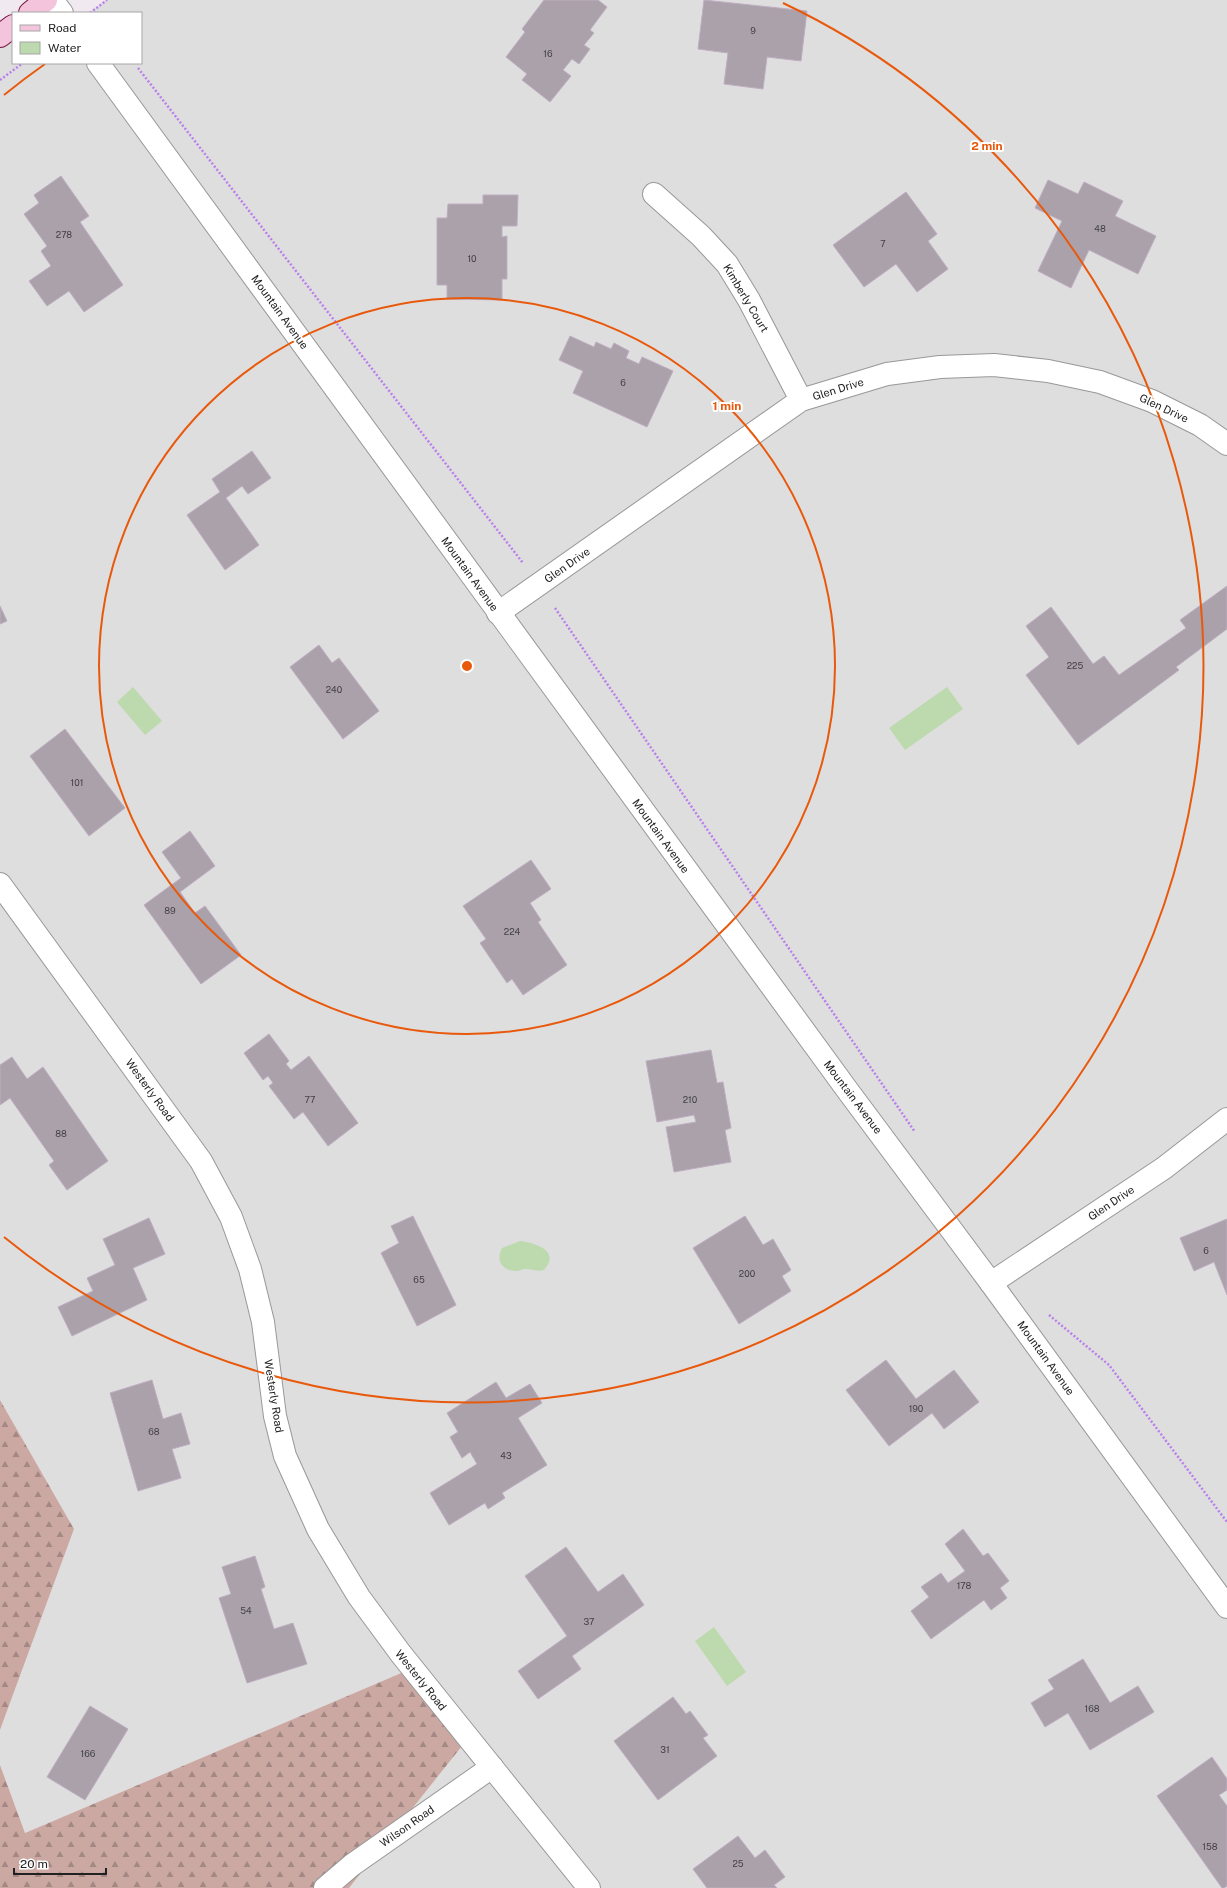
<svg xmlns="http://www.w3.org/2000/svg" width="1227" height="1888" font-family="'Public Sans',sans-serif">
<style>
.residential{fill:#dfdedf}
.forest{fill:url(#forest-firs)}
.water{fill:#bdd9ae}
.building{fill:#aaa1ab;stroke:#beadc1}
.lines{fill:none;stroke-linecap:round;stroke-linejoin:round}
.street-casing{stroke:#989898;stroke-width:24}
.secondary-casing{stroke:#6f113c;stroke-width:24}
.path{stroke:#b97fec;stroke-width:2.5;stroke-dasharray:2 2;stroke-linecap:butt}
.street{stroke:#fff;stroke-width:22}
.secondary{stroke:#f4c4dd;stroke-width:22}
.ring{fill:none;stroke:#e8590c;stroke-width:2}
.labels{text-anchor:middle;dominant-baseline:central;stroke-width:4;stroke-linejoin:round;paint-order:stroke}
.number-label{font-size:9px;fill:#434144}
.street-label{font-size:11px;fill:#212121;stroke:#fff}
.centre{fill:#e8590c;stroke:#fff;stroke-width:2}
.ring-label{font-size:12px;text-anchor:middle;font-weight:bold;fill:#e8590c;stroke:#fff;stroke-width:4;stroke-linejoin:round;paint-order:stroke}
</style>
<defs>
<pattern id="forest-firs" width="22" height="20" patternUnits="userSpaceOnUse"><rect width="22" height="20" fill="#cba8a2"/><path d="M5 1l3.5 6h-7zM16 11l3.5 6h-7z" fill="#a48884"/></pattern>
</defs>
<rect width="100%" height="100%" fill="#f0e9f0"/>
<!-- residential -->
<polygon class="residential" points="106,0 1227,0 1227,1888 349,1888 462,1746 406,1671 25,1833 0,1765 0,1730 74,1529 0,1400 0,36 13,26 13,63 141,63 141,13 89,13"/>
<!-- forest -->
<g class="forest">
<polygon points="0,1400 74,1529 0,1730"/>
<polygon points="406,1671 462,1746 349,1888 0,1888 0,1765 25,1833"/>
</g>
<!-- water -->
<g class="water">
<polygon points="133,687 162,721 145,735 117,702"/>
<polygon points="947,687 963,709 905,750 889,728"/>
<path d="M520,1241C536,1243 561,1251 544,1270C536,1272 533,1269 525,1269C522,1269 520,1271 516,1271C503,1271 495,1261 502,1248Z"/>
<polygon points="714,1627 746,1672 727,1686 695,1641"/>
</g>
<!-- building -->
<g class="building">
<polygon points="544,0 598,0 607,7 590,30 594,33 584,45 590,49 579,64 572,59 563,70 571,76 550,102 522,80 527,74 506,57 525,32 522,29"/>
<polygon points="704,0 807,11 801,61 767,57 763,89 724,84 728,53 698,49"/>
<polygon points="61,176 89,216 80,222 123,285 84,312 69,291 47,306 29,281 51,266 41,251 47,246 24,214 39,203 34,195"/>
<polygon points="1048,180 1078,194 1084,182 1123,201 1115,216 1156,236 1138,274 1089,250 1071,288 1038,271 1062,221 1035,208"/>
<polygon points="906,192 937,234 928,241 948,269 917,292 896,264 864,287 833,245"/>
<polygon points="483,195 518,195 517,226 502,226 502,237 507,236 507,279 502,279 502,300 447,299 447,285 437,285 437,218 447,218 448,204 483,204"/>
<polygon points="570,336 594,347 596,342 611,349 614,343 629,351 626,358 639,364 642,357 673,371 647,427 573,393 583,371 559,360"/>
<polygon points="252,451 271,478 248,494 242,486 226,498 259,545 225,570 187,515 220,492 212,479"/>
<polygon points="1227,586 1227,629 1176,667 1179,670 1078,745 1026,675 1049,657 1026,626 1051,607 1093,664 1104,656 1119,675 1186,628 1180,620"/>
<polygon points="0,606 7,621 0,624"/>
<polygon points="319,645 332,663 339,658 379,711 343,739 290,667"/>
<polygon points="65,729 125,808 89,836 30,756"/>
<polygon points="190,831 215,866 180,892 195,913 205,906 241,955 201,984 144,905 181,878 162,852"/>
<polygon points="531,860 551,889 530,903 541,920 538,922 567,965 523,995 512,979 507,983 480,943 486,939 463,906"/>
<polygon points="269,1034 289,1061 286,1064 291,1070 309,1056 358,1123 328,1146 303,1112 294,1119 269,1086 273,1083 268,1076 263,1080 244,1053"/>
<polygon points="711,1050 717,1083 723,1082 731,1128 725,1130 731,1162 674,1172 666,1127 696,1122 694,1115 657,1122 646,1061"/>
<polygon points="12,1057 27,1079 43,1067 108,1161 67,1190 49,1165 54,1161 10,1098 0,1105 0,1065"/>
<polygon points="413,1216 456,1305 417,1326 381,1253 399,1243 391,1226"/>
<polygon points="745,1216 763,1245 773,1239 791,1270 782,1276 791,1291 739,1324 693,1248"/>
<polygon points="149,1218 165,1254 133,1268 147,1300 72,1336 58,1307 93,1291 87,1278 115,1265 103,1239"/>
<polygon points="1227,1219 1227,1295 1214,1262 1194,1271 1180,1238"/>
<polygon points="886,1360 916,1399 954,1370 979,1402 944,1429 932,1413 889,1446 846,1390"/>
<polygon points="152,1380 163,1419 181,1413 190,1444 172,1449 181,1478 138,1491 110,1393"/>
<polygon points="496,1382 506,1398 530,1384 542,1403 518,1418 547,1465 502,1493 505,1498 488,1509 485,1503 449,1525 430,1493 477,1464 470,1452 462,1458 450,1437 458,1432 447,1413"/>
<polygon points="963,1529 983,1556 988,1553 1009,1581 1000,1588 1007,1598 991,1610 984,1600 931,1639 911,1611 929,1597 921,1587 941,1573 948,1583 965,1571 945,1544"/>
<polygon points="566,1547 598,1592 623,1574 644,1605 572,1656 581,1669 538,1699 518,1671 567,1636 525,1576"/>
<polygon points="255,1556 265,1587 261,1589 274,1629 293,1623 307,1664 247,1683 219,1598 231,1594 222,1567"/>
<polygon points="1083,1659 1110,1703 1138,1686 1154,1712 1090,1750 1068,1713 1045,1727 1031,1703 1054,1689 1048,1680"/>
<polygon points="673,1697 686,1714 690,1711 708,1735 703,1738 717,1756 658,1800 614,1741"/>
<polygon points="90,1706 128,1729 85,1800 47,1777"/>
<polygon points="1212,1757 1227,1779 1227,1790 1219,1795 1227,1806 1227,1886 1224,1888 1222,1888 1157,1796"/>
<polygon points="738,1836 755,1858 765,1850 785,1877 774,1885 777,1888 707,1888 693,1869"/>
</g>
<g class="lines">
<defs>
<g id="street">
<polyline points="52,0 62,13"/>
<polyline points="98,63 848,1091 991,1283 1227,1607"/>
<polyline points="654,194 701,236 727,264 749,300 801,400"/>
<polyline points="498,613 801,400 887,374 940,367 994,365 1048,371 1100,382 1152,401 1200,425 1227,444"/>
<polyline points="0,884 201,1161 231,1217 250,1269 263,1322 275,1416 285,1456 318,1529 359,1597 401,1654 589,1888"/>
<polyline points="991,1283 1164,1168 1227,1119"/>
<polyline points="325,1888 352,1865 492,1767"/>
</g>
<g id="secondary">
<polyline points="30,13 46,0"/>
<polyline points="0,36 13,26"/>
</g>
</defs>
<!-- street casing -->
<use href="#street" class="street-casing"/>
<!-- secondary casing -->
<use href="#secondary" class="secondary-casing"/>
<!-- path -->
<g class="path">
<polyline points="90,13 107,0"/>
<polyline points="138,68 523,563"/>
<polyline points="0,80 23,63"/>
<polyline points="555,608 915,1132"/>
<polyline points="1049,1315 1109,1365 1227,1522"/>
</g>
<!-- street -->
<use href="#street" class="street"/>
<!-- secondary -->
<use href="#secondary" class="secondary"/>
</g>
<!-- distance rings -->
<g class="ring">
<circle cx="467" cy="666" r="368"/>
<path d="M4 95A735 735 0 0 1 45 64M783 3A735 735 0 1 1 4 1237"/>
</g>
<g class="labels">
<!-- number labels -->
<g class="number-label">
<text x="753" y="30">9</text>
<text x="548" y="53">16</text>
<text x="1100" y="228">48</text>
<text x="64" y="234">278</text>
<text x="883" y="243">7</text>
<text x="472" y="258">10</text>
<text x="623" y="382">6</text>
<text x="1075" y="665">225</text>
<text x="334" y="689">240</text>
<text x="77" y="782">101</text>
<text x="170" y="910">89</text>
<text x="512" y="931">224</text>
<text x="310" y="1099">77</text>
<text x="690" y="1099">210</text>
<text x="61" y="1133">88</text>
<text x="1206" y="1250">6</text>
<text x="747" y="1273">200</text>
<text x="419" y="1279">65</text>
<text x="916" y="1408">190</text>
<text x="154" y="1431">68</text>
<text x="506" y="1455">43</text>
<text x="964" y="1585">178</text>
<text x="246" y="1610">54</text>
<text x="589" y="1621">37</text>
<text x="1092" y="1708">168</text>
<text x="665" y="1749">31</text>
<text x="88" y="1753">166</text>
<text x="1210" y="1846">158</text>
<text x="738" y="1863">25</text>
</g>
<!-- street labels -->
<g class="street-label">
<text transform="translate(746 298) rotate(59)">Kimberly Court</text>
<text transform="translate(280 312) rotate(54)">Mountain Avenue</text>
<text transform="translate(838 389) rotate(-17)">Glen Drive</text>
<text transform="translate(1164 408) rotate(25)">Glen Drive</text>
<text transform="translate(567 565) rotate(-35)">Glen Drive</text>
<text transform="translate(470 574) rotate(54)">Mountain Avenue</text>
<text transform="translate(661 836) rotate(54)">Mountain Avenue</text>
<text transform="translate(150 1090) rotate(54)">Westerly Road</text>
<text transform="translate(853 1097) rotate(53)">Mountain Avenue</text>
<text transform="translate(1111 1203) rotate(-34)">Glen Drive</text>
<text transform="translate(1046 1358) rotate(54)">Mountain Avenue</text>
<text transform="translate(274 1396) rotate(81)">Westerly Road</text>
<text transform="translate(421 1680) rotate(51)">Westerly Road</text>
<text transform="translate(407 1826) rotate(-35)">Wilson Road</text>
</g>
</g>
<circle cx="467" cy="666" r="6" class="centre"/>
<g class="ring-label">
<text x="987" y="150">2 min</text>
<text x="727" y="410">1 min</text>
</g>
<!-- legend -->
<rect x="12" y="12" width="130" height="52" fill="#ffffff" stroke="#a6a6a6"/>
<rect x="20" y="25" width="20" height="6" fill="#f4c4dd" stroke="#a6a6a6"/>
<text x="48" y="32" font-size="12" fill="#212121">Road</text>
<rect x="20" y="42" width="20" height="12" fill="#bdd9ae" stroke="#a6a6a6"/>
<text x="48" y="52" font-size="12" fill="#212121">Water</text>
<!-- scale -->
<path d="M14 1868v6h92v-6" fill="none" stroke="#212121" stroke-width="2"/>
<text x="20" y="1868" font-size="12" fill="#212121" stroke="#ffffff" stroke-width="3" paint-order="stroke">20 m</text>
</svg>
